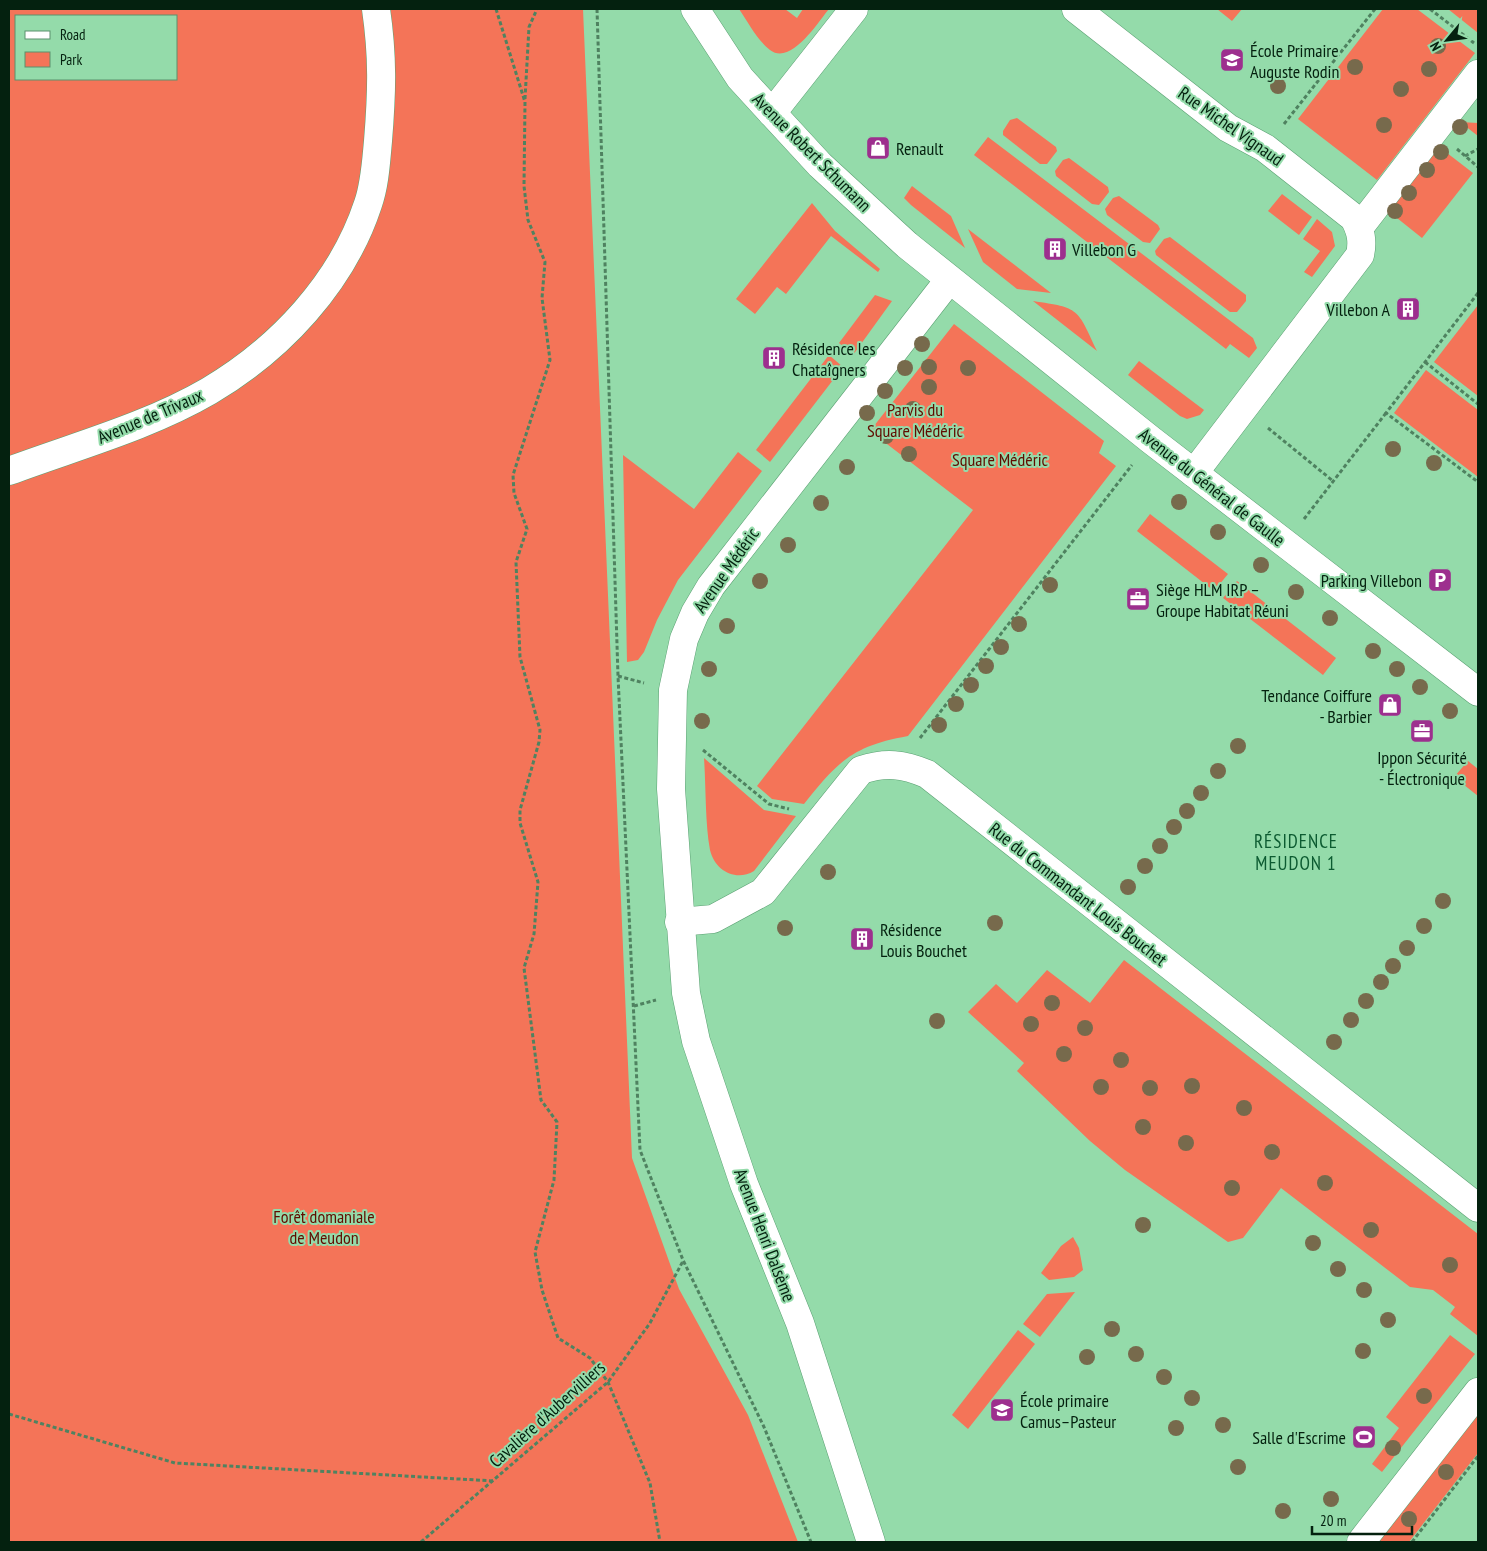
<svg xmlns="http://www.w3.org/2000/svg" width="1487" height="1551" font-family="'PT Sans Narrow',sans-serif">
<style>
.green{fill:#f47458;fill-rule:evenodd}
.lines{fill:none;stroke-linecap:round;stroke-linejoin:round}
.minor-casing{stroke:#5aa072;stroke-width:29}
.major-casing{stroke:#5aa072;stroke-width:29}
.path{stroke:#4f8260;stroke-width:3;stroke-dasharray:4 2.5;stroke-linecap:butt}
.minor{stroke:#fff;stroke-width:28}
.major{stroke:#fff;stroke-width:28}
.tree{fill:#776a4c}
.labels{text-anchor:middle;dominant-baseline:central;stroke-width:4;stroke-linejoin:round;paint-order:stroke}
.poi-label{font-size:18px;fill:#04210f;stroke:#94dbaa;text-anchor:start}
.street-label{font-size:18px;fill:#04210f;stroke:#94dbaa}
.park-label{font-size:18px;fill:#600d00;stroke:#94dbaa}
.neighbourhood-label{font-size:19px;letter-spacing:1px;fill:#0c5b31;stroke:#94dbaa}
</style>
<rect width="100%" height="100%" fill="#94dbaa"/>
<!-- green -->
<g class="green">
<path d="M9,9H583L632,1158L679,1289L748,1415L798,1542H9ZM16,16H176V79H16Z"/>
<path d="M739,9H785L797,18L803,9H829C818,22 791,66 770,50C757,40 748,22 739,9Z"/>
<polygon points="1217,9 1242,9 1232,21"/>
<polygon points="1383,9 1417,9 1475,53 1377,180 1298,119"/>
<polygon points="1448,9 1478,9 1478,33"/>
<polygon points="1017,118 1056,147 1057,151 1047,164 1040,164 1003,135 1003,131 1010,120"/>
<polygon points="1460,122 1478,123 1478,136"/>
<polygon points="988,137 1253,338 1257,348 1249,358 1230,344 1226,349 974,155"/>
<polygon points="1438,146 1473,173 1422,238 1387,210"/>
<polygon points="1069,158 1108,187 1109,192 1099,205 1092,204 1056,176 1055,171 1063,160"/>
<polygon points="912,186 951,216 965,248 911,205 904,198"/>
<polygon points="1282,194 1312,217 1299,235 1268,211"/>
<polygon points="1119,196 1158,225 1160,229 1150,243 1143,242 1107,215 1105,209 1113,198"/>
<polygon points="812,203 835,231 880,269 878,272 831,236 786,294 777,287 755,314 736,299"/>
<polygon points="1317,219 1332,232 1335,246 1312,277 1304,272 1320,251 1303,239"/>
<polygon points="968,229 1051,293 1017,289 983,262"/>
<polygon points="1170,237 1246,295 1246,301 1237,312 1230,312 1156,255 1155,251 1164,239"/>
<polygon points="875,295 892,301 853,355 839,343"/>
<path d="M1033,301C1080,308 1077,308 1097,351Z"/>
<polygon points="1478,305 1478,396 1434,362"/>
<path d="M954,324L1104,441L1099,453L1116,466L908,736C853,746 838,761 804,804L772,799L757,786L973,510L870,431Z"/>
<polygon points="829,355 843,367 770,462 756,450"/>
<polygon points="1139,361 1204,410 1200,415 1187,419 1180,416 1128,375"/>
<polygon points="1426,370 1478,410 1478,477 1394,413"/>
<polygon points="738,452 762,471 678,580 657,620 644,652 638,660 627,662 623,455 694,509"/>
<polygon points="1150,514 1228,574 1214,591 1137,531"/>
<polygon points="1237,581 1336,658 1323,675 1223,598"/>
<path d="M704,758L764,810L796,816L754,871C736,882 715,871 710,850C705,823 706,786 704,758Z"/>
<polygon points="1468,761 1478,769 1478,796 1454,777"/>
<polygon points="1124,960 1478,1234 1478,1336 1450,1314 1455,1307 1433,1290 1410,1287 1281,1188 1243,1238 1228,1242 1125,1170 1090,1141 1017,1071 1024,1063 968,1012 996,984 1017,1003 1047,970 1090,1003"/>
<polygon points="1073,1237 1079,1248 1083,1270 1074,1277 1049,1280 1041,1273 1061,1246"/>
<polygon points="1075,1292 1040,1337 1023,1324 1047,1294"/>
<polygon points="1018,1330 1035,1344 968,1429 952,1415"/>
<polygon points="1450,1335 1475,1354 1382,1472 1372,1464 1399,1428 1386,1417"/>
<polygon points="1478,1414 1478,1453 1409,1542 1378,1542"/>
</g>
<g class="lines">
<defs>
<g id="minor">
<polyline points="695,9 740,78 772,113 820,165 907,245 1151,440 1478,692"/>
<path d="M1076,9L1228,128L1265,148L1354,218C1361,231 1363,241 1360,255L1194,473"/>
<polyline points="772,113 854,9"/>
<polyline points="1359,228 1478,74"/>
<path d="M679,922L713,919L763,892L861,770C886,762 903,764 927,774L1478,1208"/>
<polyline points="871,1542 800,1323 744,1184 696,1041 686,993 671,789 673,690 684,639 695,613 711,586 949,280"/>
<polyline points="1361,1542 1478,1392"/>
</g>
<path id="major" d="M9,471C76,446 147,427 209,391C280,349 342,283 368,204C375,184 376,162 378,141C382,92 383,57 376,9"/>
</defs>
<!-- minor casing -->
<use href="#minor" class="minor-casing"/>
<!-- major casing -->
<use href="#major" class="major-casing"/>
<!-- path -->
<g class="path">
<polyline points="496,9 525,102 524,186 528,220 545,262 542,298 550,360 513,475 514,493 527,529 516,562 520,657 540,730 539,742 520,810 520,823 538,882 534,934 524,968 541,1100 557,1122 554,1180 535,1252 542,1290 558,1338 590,1358 608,1382 650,1483 660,1542"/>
<polyline points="597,9 618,676 640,1150 683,1260 764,1427 811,1542"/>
<polyline points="1430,9 1474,43"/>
<polyline points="525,99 529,27 537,9"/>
<polyline points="1284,124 1375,9"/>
<polyline points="1457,149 1478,167"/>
<polyline points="1465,156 1478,149"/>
<polyline points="1478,293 1386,413 1478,482"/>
<polyline points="1425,362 1478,404"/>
<polyline points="1268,428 1333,481"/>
<polyline points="1304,519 1386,413"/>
<polyline points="618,676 644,683"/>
<polyline points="920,738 1132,465"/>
<polyline points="703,750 769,804 789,809"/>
<polyline points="634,1006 656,1000"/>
<polyline points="9,1414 175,1463 494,1481"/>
<polyline points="421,1542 608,1382 650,1323 683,1261"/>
<polyline points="1412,1542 1478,1456"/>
</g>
<!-- minor -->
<use href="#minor" class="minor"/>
<!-- major -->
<use href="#major" class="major"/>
</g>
<!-- trees -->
<g class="tree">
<circle cx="1438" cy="46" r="8"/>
<circle cx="1355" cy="67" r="8"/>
<circle cx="1429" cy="69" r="8"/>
<circle cx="1278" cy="86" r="8"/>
<circle cx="1401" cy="89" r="8"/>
<circle cx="1384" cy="125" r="8"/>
<circle cx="1460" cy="127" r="8"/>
<circle cx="1441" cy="152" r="8"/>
<circle cx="1427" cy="170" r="8"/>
<circle cx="1409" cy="193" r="8"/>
<circle cx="1395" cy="211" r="8"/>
<circle cx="922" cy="344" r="8"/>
<circle cx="929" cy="367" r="8"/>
<circle cx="905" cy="368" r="8"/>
<circle cx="968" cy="368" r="8"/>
<circle cx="929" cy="387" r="8"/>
<circle cx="885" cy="391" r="8"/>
<circle cx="913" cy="409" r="8"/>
<circle cx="867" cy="413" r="8"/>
<circle cx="886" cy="436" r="8"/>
<circle cx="1393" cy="449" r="8"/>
<circle cx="909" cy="454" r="8"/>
<circle cx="1434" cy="463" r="8"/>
<circle cx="847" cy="467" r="8"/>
<circle cx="1179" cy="502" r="8"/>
<circle cx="821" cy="503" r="8"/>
<circle cx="1218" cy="532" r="8"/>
<circle cx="788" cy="545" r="8"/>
<circle cx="1261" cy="565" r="8"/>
<circle cx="760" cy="581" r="8"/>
<circle cx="1050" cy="585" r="8"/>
<circle cx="1296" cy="592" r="8"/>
<circle cx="1330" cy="618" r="8"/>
<circle cx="1019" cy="624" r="8"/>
<circle cx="727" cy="626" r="8"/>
<circle cx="1001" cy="647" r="8"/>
<circle cx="1373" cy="651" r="8"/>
<circle cx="986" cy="666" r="8"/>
<circle cx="709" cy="669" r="8"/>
<circle cx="1397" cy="669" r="8"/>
<circle cx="971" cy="685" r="8"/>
<circle cx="1420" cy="687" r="8"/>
<circle cx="956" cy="704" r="8"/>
<circle cx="1450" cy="711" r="8"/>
<circle cx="702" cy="721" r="8"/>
<circle cx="939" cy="725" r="8"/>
<circle cx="1238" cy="746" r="8"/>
<circle cx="1218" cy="771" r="8"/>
<circle cx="1201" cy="793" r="8"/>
<circle cx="1187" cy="811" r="8"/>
<circle cx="1174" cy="827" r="8"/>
<circle cx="1160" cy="846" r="8"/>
<circle cx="1145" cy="866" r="8"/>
<circle cx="828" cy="872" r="8"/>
<circle cx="1128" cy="887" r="8"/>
<circle cx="1443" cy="901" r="8"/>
<circle cx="995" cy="923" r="8"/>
<circle cx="1424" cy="926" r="8"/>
<circle cx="785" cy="928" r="8"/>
<circle cx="1407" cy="948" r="8"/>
<circle cx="1393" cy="966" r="8"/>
<circle cx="1381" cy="982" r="8"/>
<circle cx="1366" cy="1001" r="8"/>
<circle cx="1052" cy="1003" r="8"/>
<circle cx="1351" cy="1020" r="8"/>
<circle cx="937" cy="1021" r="8"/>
<circle cx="1031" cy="1024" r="8"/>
<circle cx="1085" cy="1028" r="8"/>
<circle cx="1334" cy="1042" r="8"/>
<circle cx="1064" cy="1054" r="8"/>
<circle cx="1121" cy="1060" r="8"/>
<circle cx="1192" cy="1086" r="8"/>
<circle cx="1101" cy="1087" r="8"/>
<circle cx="1150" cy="1088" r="8"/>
<circle cx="1244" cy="1108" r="8"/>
<circle cx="1143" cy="1127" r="8"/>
<circle cx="1186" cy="1143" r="8"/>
<circle cx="1272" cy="1152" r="8"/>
<circle cx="1325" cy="1183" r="8"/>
<circle cx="1232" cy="1188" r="8"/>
<circle cx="1143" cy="1225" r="8"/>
<circle cx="1371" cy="1230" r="8"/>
<circle cx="1313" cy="1243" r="8"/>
<circle cx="1450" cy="1265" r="8"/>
<circle cx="1338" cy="1269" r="8"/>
<circle cx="1364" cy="1290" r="8"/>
<circle cx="1388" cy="1320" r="8"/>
<circle cx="1112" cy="1329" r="8"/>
<circle cx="1363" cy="1351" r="8"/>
<circle cx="1136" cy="1354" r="8"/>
<circle cx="1087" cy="1357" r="8"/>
<circle cx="1164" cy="1377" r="8"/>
<circle cx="1424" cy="1396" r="8"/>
<circle cx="1192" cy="1398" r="8"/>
<circle cx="1223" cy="1425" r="8"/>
<circle cx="1176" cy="1428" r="8"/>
<circle cx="1393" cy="1448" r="8"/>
<circle cx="1238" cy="1467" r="8"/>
<circle cx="1446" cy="1472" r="8"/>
<circle cx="1331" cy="1499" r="8"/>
<circle cx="1283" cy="1511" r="8"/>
<circle cx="1409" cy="1519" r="8"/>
</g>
<!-- icons -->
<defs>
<symbol id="school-square" viewBox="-11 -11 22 22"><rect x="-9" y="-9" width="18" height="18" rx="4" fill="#9d2f8e" stroke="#94dbaa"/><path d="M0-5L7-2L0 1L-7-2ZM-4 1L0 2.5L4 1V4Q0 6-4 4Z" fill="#fff"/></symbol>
<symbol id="shop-square" viewBox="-11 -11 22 22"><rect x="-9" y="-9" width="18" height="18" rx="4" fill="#9d2f8e" stroke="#94dbaa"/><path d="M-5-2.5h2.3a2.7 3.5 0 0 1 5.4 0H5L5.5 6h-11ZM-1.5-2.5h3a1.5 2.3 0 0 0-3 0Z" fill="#fff"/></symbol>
<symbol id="building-square" viewBox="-11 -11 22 22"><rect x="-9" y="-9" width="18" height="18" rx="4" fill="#9d2f8e" stroke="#94dbaa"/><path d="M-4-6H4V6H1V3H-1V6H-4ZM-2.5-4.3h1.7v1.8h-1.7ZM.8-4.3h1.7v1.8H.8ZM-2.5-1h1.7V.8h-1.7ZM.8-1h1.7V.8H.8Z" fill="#fff"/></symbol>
<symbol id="parking-square" viewBox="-11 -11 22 22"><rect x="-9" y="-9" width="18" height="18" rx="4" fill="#9d2f8e" stroke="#94dbaa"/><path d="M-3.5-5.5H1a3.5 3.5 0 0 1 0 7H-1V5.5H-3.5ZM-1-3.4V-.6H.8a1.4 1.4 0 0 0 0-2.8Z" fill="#fff"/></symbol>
<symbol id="office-square" viewBox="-11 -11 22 22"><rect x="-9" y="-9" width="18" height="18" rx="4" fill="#9d2f8e" stroke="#94dbaa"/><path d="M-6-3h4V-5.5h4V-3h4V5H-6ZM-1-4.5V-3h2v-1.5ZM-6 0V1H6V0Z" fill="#fff"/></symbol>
<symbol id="stadium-square" viewBox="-11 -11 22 22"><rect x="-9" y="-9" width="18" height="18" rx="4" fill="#9d2f8e" stroke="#94dbaa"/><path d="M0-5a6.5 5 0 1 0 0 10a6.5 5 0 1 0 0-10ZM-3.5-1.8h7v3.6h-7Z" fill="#fff"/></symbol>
</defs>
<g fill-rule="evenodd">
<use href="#school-square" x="1218" y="46" width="28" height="28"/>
<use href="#shop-square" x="864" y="134" width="28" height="28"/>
<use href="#building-square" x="1041" y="235" width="28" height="28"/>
<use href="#building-square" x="1394" y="295" width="28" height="28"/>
<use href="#building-square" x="760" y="344" width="28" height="28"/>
<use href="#parking-square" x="1426" y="566" width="28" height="28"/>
<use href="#office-square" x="1124" y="585" width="28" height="28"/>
<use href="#shop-square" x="1376" y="691" width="28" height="28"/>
<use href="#office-square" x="1408" y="717" width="28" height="28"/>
<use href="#building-square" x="848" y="925" width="28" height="28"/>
<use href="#school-square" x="988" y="1396" width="28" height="28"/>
<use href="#stadium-square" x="1350" y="1423" width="28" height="28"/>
</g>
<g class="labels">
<!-- poi labels -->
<g class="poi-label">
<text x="1250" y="50">École Primaire<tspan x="1250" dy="21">Auguste Rodin</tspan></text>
<text x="896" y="148">Renault</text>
<text x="1072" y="249">Villebon G</text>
<text x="1390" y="309" text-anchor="end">Villebon A</text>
<text x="792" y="348">Résidence les<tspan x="792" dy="21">Chataîgners</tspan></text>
<text x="1422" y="580" text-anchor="end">Parking Villebon</text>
<text x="1156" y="589">Siège HLM IRP –<tspan x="1156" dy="21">Groupe Habitat Réuni</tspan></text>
<text x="1372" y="695" text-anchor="end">Tendance Coiffure<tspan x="1372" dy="21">- Barbier</tspan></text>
<text x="1422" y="757" text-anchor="middle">Ippon Sécurité<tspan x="1422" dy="21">- Électronique</tspan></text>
<text x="880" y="929">Résidence<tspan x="880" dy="21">Louis Bouchet</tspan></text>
<text x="1020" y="1400">École primaire<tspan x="1020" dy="21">Camus–Pasteur</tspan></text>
<text x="1346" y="1437" text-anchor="end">Salle d'Escrime</text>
</g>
<!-- street labels -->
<g class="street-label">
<text transform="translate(1231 126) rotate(35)">Rue Michel Vignaud</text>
<text transform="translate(812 152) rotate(45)">Avenue Robert Schumann</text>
<text transform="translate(150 416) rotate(-23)">Avenue de Trivaux</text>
<text transform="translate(1212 487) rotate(38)">Avenue du Général de Gaulle</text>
<text transform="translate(726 570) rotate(-55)">Avenue Médéric</text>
<text transform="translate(1078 894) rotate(38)">Rue du Commandant Louis Bouchet</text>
<text transform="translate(765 1235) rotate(69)">Avenue Henri Dalsème</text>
<text transform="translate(547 1414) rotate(-42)">Cavalière d'Aubervilliers</text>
</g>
<!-- park labels -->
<g class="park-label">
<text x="915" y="409">Parvis du<tspan x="915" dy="21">Square Médéric</tspan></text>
<text x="1000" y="459">Square Médéric</text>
<text x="324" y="1216">Forêt domaniale<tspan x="324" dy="21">de Meudon</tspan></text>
</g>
<!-- neighbourhood labels -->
<g class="neighbourhood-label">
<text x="1296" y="841">RÉSIDENCE<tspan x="1296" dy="22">MEUDON 1</tspan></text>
</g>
</g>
<!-- border -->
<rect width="1487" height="1551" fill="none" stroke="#04210f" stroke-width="20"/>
<!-- legend -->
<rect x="15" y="15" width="162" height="65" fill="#94dbaa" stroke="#5a916c"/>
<rect x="25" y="31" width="25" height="8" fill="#ffffff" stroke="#5a916c"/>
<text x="60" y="40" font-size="15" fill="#04210f">Road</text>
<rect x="25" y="52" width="25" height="15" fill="#f47458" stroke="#5a916c"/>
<text x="60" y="65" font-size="15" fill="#04210f">Park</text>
<!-- north arrow -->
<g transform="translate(1447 40) rotate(241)" stroke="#94dbaa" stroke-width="4" paint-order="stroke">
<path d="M0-4L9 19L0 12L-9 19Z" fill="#04210f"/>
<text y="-8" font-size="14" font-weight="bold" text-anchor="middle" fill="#04210f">N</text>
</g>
<!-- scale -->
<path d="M1312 1526v8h100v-8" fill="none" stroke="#04210f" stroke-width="2.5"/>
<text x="1320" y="1526" font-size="15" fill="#04210f" stroke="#94dbaa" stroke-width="4" paint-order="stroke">20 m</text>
</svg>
